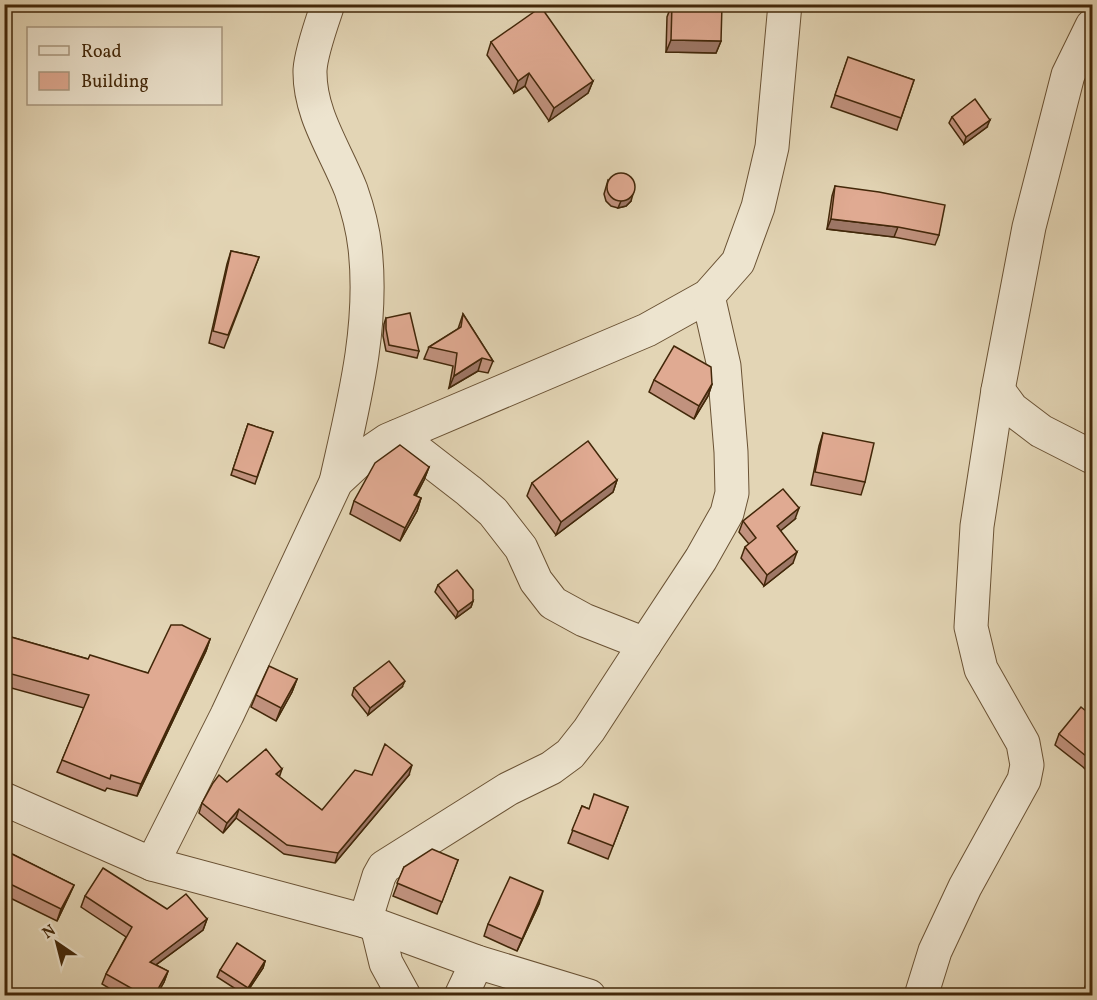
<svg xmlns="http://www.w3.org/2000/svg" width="1097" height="1000" font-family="Vollkorn,serif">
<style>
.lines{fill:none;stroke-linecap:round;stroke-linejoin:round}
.minor-casing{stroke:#6a5234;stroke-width:35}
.minor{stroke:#ede4cf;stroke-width:33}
.wall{fill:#c1927e;stroke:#422709;stroke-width:1.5}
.shaded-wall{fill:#9d7766;stroke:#422709;stroke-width:1.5}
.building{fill:#e0aa92;stroke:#422709;stroke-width:1.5}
</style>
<rect width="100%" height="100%" fill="#e3d5b5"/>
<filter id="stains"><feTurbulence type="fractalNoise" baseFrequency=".00333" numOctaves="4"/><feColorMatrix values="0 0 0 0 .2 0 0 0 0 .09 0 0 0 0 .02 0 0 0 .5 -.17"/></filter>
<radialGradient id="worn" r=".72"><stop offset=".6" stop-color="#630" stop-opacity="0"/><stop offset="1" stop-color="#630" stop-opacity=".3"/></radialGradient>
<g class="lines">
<defs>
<g id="minor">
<path d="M328,4C322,22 311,52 310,70C309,114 336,151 351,190C357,207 363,230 365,248C374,327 353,406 336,482"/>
<polyline points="998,390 1012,409 1041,431 1092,457"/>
<polyline points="398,436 469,491 493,512 521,548 536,581 553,603 584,620 645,644"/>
<polyline points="4,799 152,864 365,921 477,962 589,996"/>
<polyline points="152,864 227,715 336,482 363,457 388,440 647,330 708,296 738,262 758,207 772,147 785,4"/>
<polyline points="365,921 379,876 384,867 508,789 551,768 570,754 589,730 645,644 701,559 727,513 732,493 731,452 724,366 708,296"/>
<polyline points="377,926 386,963 404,996"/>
<polyline points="461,996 477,962"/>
<polyline points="921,996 935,951 965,887 1024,780 1027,765 1023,743 981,669 971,627 977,526 998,390 1029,227 1068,75 1092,26"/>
</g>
</defs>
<!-- minor casing -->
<use href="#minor" class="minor-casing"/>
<!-- minor -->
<use href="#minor" class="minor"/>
</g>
<!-- wall -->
<g class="wall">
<polygon points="672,4 721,41 716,53 666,52 667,17"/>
<polygon points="491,42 593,81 588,93 549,121 525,86 514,93 487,55"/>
<polygon points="848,58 914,80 897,130 831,107"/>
<polygon points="952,117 987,127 964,144 949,123"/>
<polygon points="608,180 631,201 626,206 618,208 611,206 606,201 604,194"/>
<polygon points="835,186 939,235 935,245 894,237 827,229 832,196"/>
<polygon points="231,251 259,257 224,348 209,343 227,264"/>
<polygon points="463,314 493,361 488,373 478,371 449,388 453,366 424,359 429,347 458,329"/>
<polygon points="386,318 419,351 417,358 386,351 383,336 384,324"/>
<polygon points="654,380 712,384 708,396 694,419 649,392"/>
<polygon points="248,424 273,432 255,484 231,475"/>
<polygon points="823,433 865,482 861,495 811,485 819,446"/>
<polygon points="429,467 424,480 416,496 421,498 417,511 400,541 350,514 354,501"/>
<polygon points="617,480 613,492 556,535 527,496 532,483"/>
<polygon points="795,519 780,531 793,563 764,586 741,558 745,547 749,544 739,532 743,521"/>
<polygon points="438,585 473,601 471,607 456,618 435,592"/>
<polygon points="4,635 88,659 148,673 210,639 206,651 137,796 107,788 105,791 57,772 84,708 4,686"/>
<polygon points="297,679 292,692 276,721 251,707 256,695"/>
<polygon points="402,687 368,715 352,695 354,688"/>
<polygon points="1092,716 1092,776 1083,767 1055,745 1059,734"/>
<polygon points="372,775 409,775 335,863 284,854 236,818 223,833 199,813 202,803 227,782 279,777 322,810"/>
<polygon points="582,806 589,809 628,807 608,859 568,843"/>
<polygon points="4,850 74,885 69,896 57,921 4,895"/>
<polygon points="458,860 437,914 393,896 404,867"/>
<polygon points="85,896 167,909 207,919 203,930 156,965 168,971 164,982 156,996 122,996 102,984 106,974 126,937 81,907"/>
<polygon points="539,904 517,951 484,936 488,924"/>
<polygon points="265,961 263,968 245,995 217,977 220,970"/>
</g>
<!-- shaded-wall -->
<g class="shaded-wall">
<polygon points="671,40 721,41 716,53 666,52"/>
<polygon points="529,73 525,86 514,93 518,81"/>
<polygon points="593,81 588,93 549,121 554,108"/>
<polygon points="990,120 987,127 964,144 966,137"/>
<polygon points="633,194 631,201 626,206 618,208 621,201"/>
<polygon points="831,219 898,227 894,237 827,229"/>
<polygon points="482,358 478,371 449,388 454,376"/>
<polygon points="712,384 708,396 694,419 699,406"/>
<polygon points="429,467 424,480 409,507 414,495"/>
<polygon points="617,480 613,492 556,535 561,522"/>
<polygon points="421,498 417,511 400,541 405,528"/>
<polygon points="799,508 795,519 773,537 777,526"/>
<polygon points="797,552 793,563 764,586 767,575"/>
<polygon points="473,601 471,607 456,618 458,612"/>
<polygon points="210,639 206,651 137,796 141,784"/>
<polygon points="297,679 292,692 276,721 281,708"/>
<polygon points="405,681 402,687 368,715 370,708"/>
<polygon points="412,765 409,775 335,863 338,853"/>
<polygon points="282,769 279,778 276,774"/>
<polygon points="239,809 236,818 223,833 227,823"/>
<polygon points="74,885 69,896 57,921 61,909"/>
<polygon points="543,891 539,904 517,951 522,939"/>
<polygon points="207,919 203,930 146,972 150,962"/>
<polygon points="265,961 263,968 245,995 248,988"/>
<polygon points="168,971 164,982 156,996 154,996"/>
</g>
<!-- building -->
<g class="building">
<polygon points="672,4 722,5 721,41 671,40"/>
<polygon points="541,7 593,81 554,108 529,73 518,81 491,42"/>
<polygon points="848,57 914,80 901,118 835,95"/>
<polygon points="975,99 990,120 966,137 952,117"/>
<circle cx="621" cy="187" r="14"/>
<polygon points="835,186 879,192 945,205 939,235 898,227 831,219"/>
<polygon points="231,251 259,257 228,335 213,331"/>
<polygon points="410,313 419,351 389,345 386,329 386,318"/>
<polygon points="463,314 493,361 482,358 454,376 457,353 429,347 461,327"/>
<polygon points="674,346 711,367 712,384 699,406 654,380"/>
<polygon points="248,424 273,432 257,477 233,469"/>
<polygon points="823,433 874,443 865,482 815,472"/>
<polygon points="588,441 617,480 561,522 532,483"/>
<polygon points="400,445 429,467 414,495 421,498 405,528 354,501 375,463"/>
<polygon points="783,489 799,508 777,526 797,552 767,575 745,547 756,538 743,521"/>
<polygon points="457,570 473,590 473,601 458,612 438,585"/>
<polygon points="171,625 182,625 210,639 141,784 111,775 110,779 62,760 89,695 4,672 4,635 88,659 90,655 148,673"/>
<polygon points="389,661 405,681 370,708 354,688"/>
<polygon points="269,666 297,679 281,708 256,695"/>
<polygon points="1081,707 1092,716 1092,761 1059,734"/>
<polygon points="385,744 412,765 338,853 287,845 239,809 227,823 202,803 213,783 219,775 227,782 266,749 282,769 276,774 322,810 355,770 372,775"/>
<polygon points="594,794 628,807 613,846 572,830 582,806 589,809"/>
<polygon points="432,849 458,860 442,902 397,883 404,867"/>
<polygon points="4,850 74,885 61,909 4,881"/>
<polygon points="103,868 167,909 186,894 207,919 150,962 168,971 154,996 145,996 106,974 132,927 85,896"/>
<polygon points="510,877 543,891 522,939 488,924"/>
<polygon points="237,943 265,961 248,988 220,970"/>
<polygon points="1090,972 1092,972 1092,996 1082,996"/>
</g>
<!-- margin -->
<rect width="1097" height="1000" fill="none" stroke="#e3d5b5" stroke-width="24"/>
<rect x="6" y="6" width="1085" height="988" fill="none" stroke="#422709" stroke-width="3"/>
<rect x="12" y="12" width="1073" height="976" fill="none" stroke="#422709" stroke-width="1.5"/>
<!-- legend -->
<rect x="27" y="27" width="195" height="78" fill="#ede4cf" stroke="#a99880" stroke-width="1.5"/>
<rect x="39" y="46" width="30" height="9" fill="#ede4cf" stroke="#a99880" stroke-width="1.5"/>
<text x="81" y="57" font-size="18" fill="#422709">Road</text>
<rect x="39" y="72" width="30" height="18" fill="#e0aa92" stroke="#a99880" stroke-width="1.5"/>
<text x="81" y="87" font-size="18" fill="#422709">Building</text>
<!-- north arrow -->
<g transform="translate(57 943) rotate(325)" stroke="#ede4cf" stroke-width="4.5" paint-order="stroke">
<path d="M0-4.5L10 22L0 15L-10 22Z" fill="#422709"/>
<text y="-9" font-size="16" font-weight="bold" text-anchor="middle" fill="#422709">N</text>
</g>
<rect width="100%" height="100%" filter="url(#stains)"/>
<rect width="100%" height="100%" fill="url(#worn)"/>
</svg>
